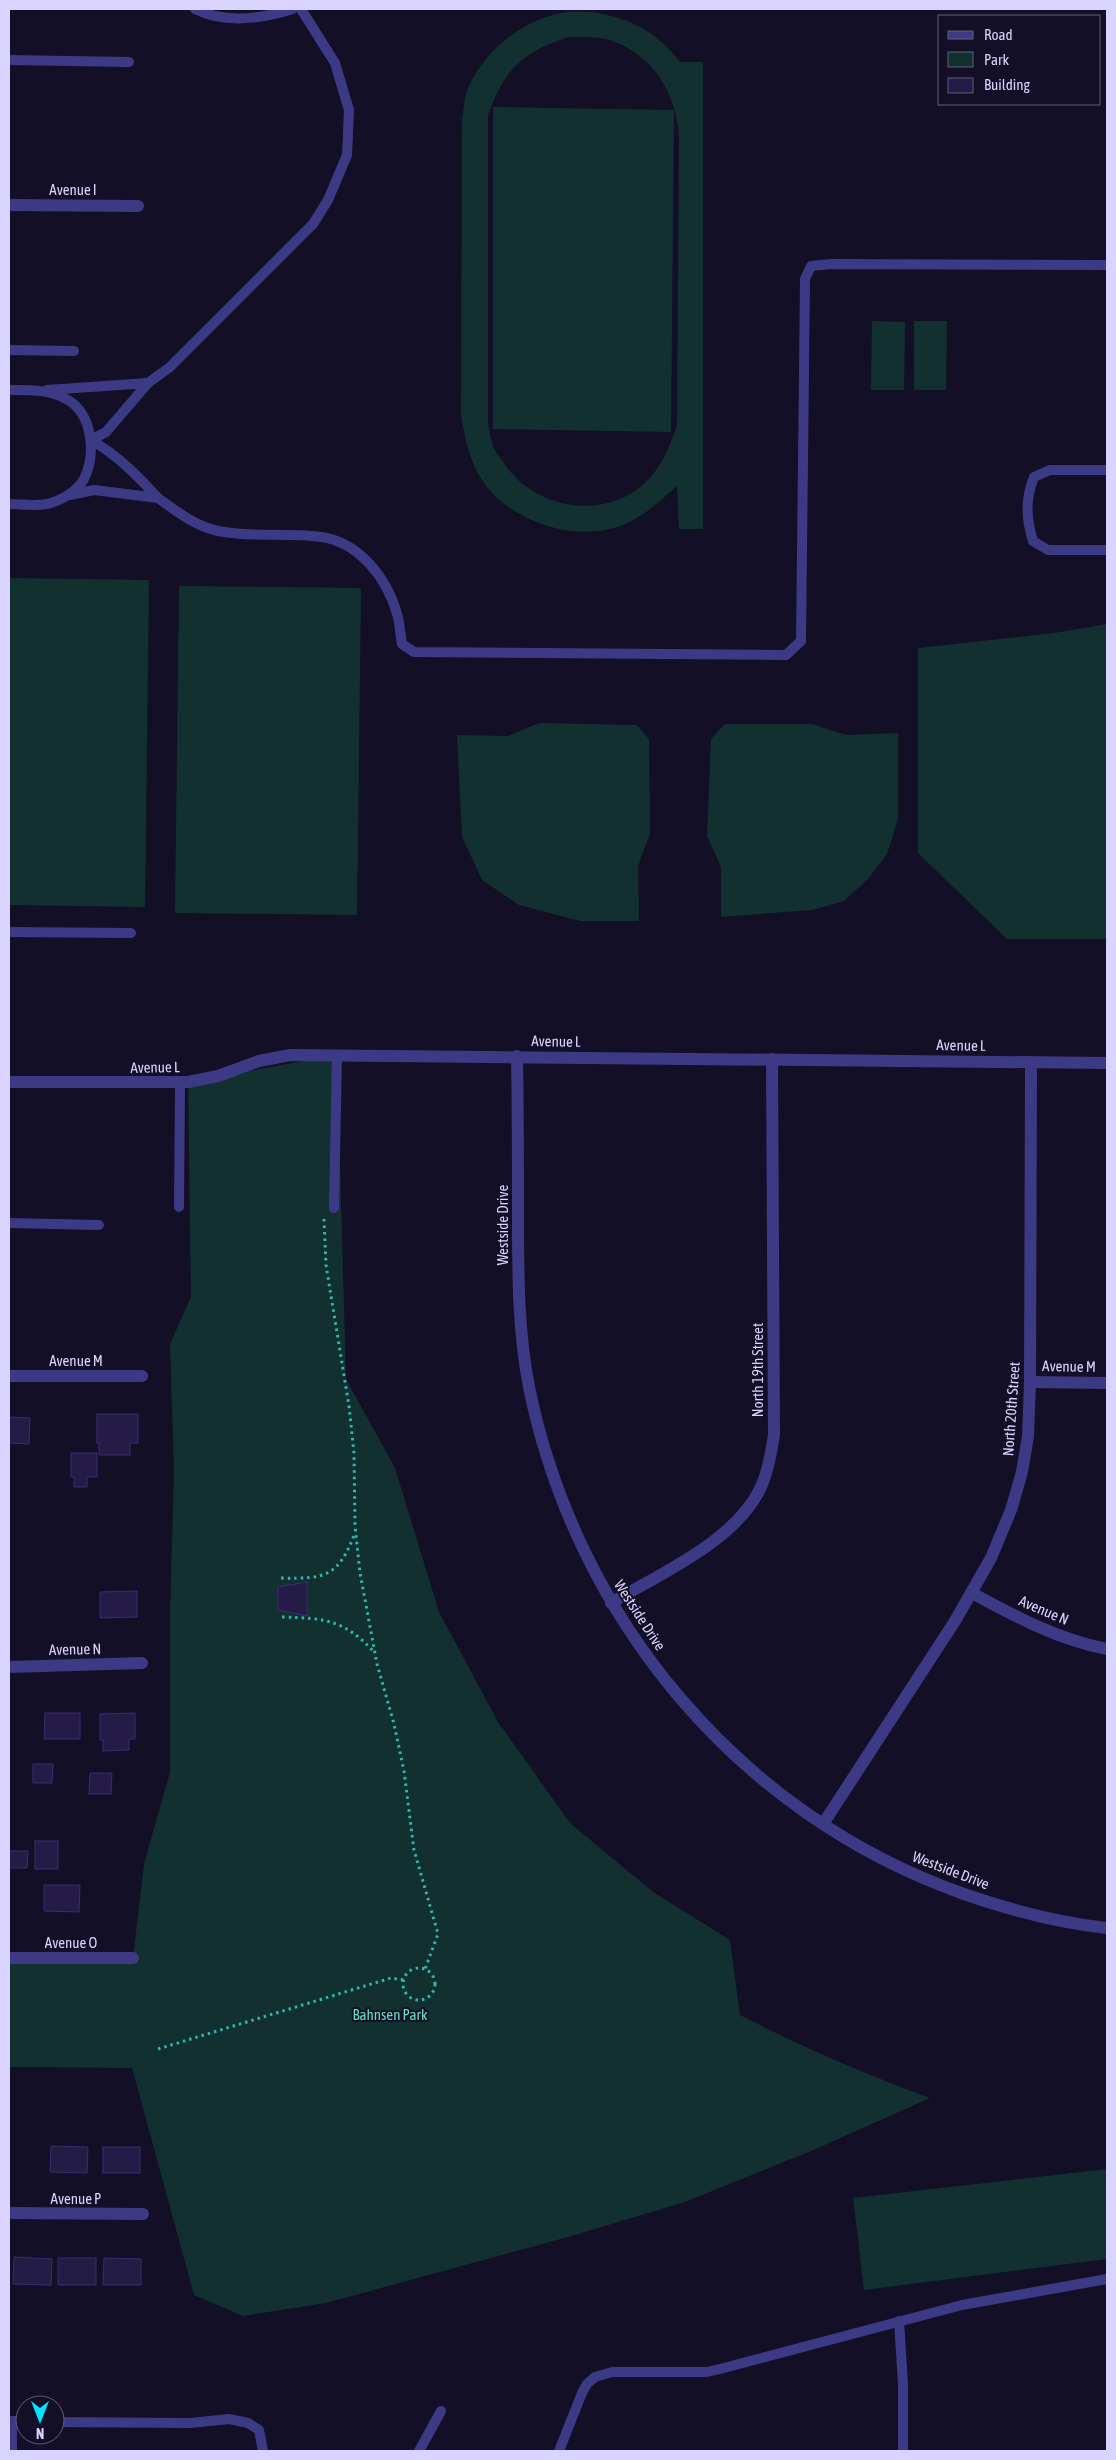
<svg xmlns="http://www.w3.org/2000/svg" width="1116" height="2460" font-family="'Asap Condensed',sans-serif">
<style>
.green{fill:#12302f;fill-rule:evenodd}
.building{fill:#241b47;stroke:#3b2d73}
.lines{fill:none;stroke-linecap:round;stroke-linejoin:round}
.path{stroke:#2fb8b0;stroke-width:3;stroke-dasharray:2.5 4;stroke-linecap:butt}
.service{stroke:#3d3a85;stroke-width:10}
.minor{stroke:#3d3a85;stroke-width:12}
.tertiary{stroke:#3d3a85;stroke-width:12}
.labels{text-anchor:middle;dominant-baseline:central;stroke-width:4;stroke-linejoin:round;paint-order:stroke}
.street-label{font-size:15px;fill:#d9d4ff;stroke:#130f26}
.park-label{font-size:15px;fill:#5fe0c0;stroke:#130f26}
</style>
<rect width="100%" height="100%" fill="#130f26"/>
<!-- green -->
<g class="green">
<path d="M592,12C632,19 655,30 680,62H703V529H679L677,486C658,503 639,521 614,528C569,541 508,520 482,480C469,460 465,438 461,415L462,119C464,109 464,97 468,88C485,50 520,22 561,13C571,11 582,12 592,12ZM569,37C584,37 602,36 615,42C654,57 675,93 679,133L677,425C670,446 662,466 646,482C604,522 534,509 503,462C500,457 495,452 493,446C490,438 489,428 488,420V116C503,71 523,51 569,37Z"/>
<polygon points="493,107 674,110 671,432 493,429"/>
<polygon points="872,321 905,322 904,390 871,390"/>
<polygon points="914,321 947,321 946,390 914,390"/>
<polygon points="9,578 149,580 145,907 9,905"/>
<polygon points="179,586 361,588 357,915 175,913"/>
<polygon points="1107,624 1107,939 1007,939 918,853 918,648 1054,633"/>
<polygon points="539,723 637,725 649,739 650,834 638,866 639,921 580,921 519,905 482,880 462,837 457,735 508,736"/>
<polygon points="725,724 812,724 846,735 898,733 898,819 887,854 868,879 844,901 812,910 721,917 721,867 707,836 711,739"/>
<path d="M337,1055L346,1379L395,1468L439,1612L498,1722L570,1823L653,1892L730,1940L740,2015C802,2047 865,2074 930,2098L811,2151L685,2202L568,2237L326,2303L243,2316L194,2295L132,2068L9,2067V1957L133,1958L144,1864L170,1772V1614L174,1470L170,1344L191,1297L188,1082Z"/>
<polygon points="1107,2169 1107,2259 864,2290 853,2198"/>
</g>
<!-- building -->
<g class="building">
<polygon points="97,1414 138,1414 138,1443 130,1443 130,1455 99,1455 99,1443 97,1443"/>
<polygon points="9,1417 30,1418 29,1444 9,1443"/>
<polygon points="71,1453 97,1453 97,1477 87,1477 87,1487 74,1487 74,1477 71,1477"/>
<polygon points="307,1582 307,1616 278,1610 278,1587"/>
<polygon points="137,1591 137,1617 100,1618 100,1592"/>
<polygon points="45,1713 80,1713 80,1739 44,1739"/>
<polygon points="135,1713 135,1739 129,1739 129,1750 103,1751 103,1740 100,1740 100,1714"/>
<polygon points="33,1764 53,1764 52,1783 33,1783"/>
<polygon points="90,1773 112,1773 111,1794 89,1794"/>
<rect x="35" y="1841" width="23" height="28"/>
<polygon points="9,1851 28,1851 27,1868 9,1868"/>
<polygon points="44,1885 80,1885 79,1912 44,1911"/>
<polygon points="51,2146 88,2147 87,2173 50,2172"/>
<rect x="103" y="2147" width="37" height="26"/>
<polygon points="14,2257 52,2259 51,2285 13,2284"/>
<rect x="58" y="2258" width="38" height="27"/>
<polygon points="104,2258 141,2259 141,2285 103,2285"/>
</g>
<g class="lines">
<!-- path -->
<g class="path">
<polyline points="324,1219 326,1265 349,1406 354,1453 355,1526 360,1573 377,1664 394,1724 404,1771 414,1850 438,1934 425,1969"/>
<path d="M281,1578C326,1579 338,1577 355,1533"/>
<path d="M282,1617C325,1618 345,1620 375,1653"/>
<circle cx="419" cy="1984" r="16"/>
<polyline points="158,2049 391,1978 404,1980"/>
</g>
<!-- service -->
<g class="service">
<path d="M195,9C225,24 261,19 293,9"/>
<polyline points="9,60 129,62"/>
<polyline points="9,350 74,351"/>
<polyline points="148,383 170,367 313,224 328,200 347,155 349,110 335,63 301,9"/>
<path d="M9,390C30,390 49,389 68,400C93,415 96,455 84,479C77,491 63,499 51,503C39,507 21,504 9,504"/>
<polyline points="47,390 148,383 106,432 91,440"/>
<path d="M1107,470H1050L1034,477C1025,500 1026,518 1033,541L1048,550H1107"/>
<path d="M70,495L94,490L158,498C137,475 117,455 91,440"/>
<path d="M158,498C176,511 195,526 218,531C252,538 287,532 321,537C359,542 387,578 397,614C400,623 400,634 402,644L414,652L786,655L801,641L805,279L811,266L831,264L1107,265"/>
<polyline points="9,932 131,933"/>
<polyline points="179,1207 180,1083"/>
<polyline points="334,1208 337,1055"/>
<polyline points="9,1223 99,1225"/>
<polyline points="899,2321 903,2384 903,2451"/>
<polyline points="55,2422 190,2423 229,2419 248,2423 259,2430 263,2451"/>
<polyline points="12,2451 12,2421 25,2421"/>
<polyline points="419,2451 441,2411"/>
<polyline points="559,2451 582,2393 587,2384 595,2377 612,2372 707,2372 720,2369 962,2305 1107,2279"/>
</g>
<!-- minor -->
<g class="minor">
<polyline points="9,205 138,206"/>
<path d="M517,1056C518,1110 518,1163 518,1216C518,1273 518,1331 529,1387C576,1618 739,1815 964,1894C1010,1910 1058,1923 1107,1928"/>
<polyline points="9,1376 142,1376"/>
<polyline points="1030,1382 1107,1383"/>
<path d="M972,1593C1014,1616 1059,1640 1107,1649"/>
<path d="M611,1603C661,1573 736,1541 761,1487C768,1471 771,1453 774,1435L772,1059"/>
<polyline points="9,1667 142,1663"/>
<polyline points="823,1824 955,1621 991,1558 1011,1510 1022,1472 1028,1436 1030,1382 1031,1062"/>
<polyline points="9,1958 133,1958"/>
<polyline points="9,2213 143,2214"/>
</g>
<!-- tertiary -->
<polyline class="tertiary" points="9,1082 188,1082 218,1076 259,1061 290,1055 1107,1063"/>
</g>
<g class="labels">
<!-- street labels -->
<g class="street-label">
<text x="73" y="189">Avenue I</text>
<text transform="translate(556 1041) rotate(1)">Avenue L</text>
<text transform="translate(961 1045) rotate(1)">Avenue L</text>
<text transform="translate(155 1067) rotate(-1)">Avenue L</text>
<text transform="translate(502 1225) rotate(-90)">Westside Drive</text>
<text x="76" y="1360">Avenue M</text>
<text transform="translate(1069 1366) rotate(1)">Avenue M</text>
<text transform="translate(757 1370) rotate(-90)">North 19th Street</text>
<text transform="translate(1011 1409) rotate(-86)">North 20th Street</text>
<text transform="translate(1044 1610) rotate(23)">Avenue N</text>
<text transform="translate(640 1615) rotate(57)">Westside Drive</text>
<text transform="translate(75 1649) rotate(-1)">Avenue N</text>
<text transform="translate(951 1870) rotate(21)">Westside Drive</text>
<text x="71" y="1942">Avenue O</text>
<text x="76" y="2198">Avenue P</text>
</g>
<!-- park labels -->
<g class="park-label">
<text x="390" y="2014">Bahnsen Park</text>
</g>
</g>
<!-- border -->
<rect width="1116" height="2460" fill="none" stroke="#d9d4ff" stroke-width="20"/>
<!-- legend -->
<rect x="938" y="15" width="162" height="90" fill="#130f26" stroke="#625e7d"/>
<rect x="948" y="31" width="25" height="8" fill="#3d3a85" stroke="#625e7d"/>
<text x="984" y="40" font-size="15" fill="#d9d4ff">Road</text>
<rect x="948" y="52" width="25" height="15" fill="#12302f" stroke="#625e7d"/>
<text x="984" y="65" font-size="15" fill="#d9d4ff">Park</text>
<rect x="948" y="78" width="25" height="15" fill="#241b47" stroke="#625e7d"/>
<text x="984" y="90" font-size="15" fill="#d9d4ff">Building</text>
<!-- north arrow -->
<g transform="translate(40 2420) rotate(180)"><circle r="24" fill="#130f26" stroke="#625e7d"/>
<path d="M0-4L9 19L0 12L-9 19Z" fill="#00e5ff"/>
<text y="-8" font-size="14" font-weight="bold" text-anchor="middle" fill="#d9d4ff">N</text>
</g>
</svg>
